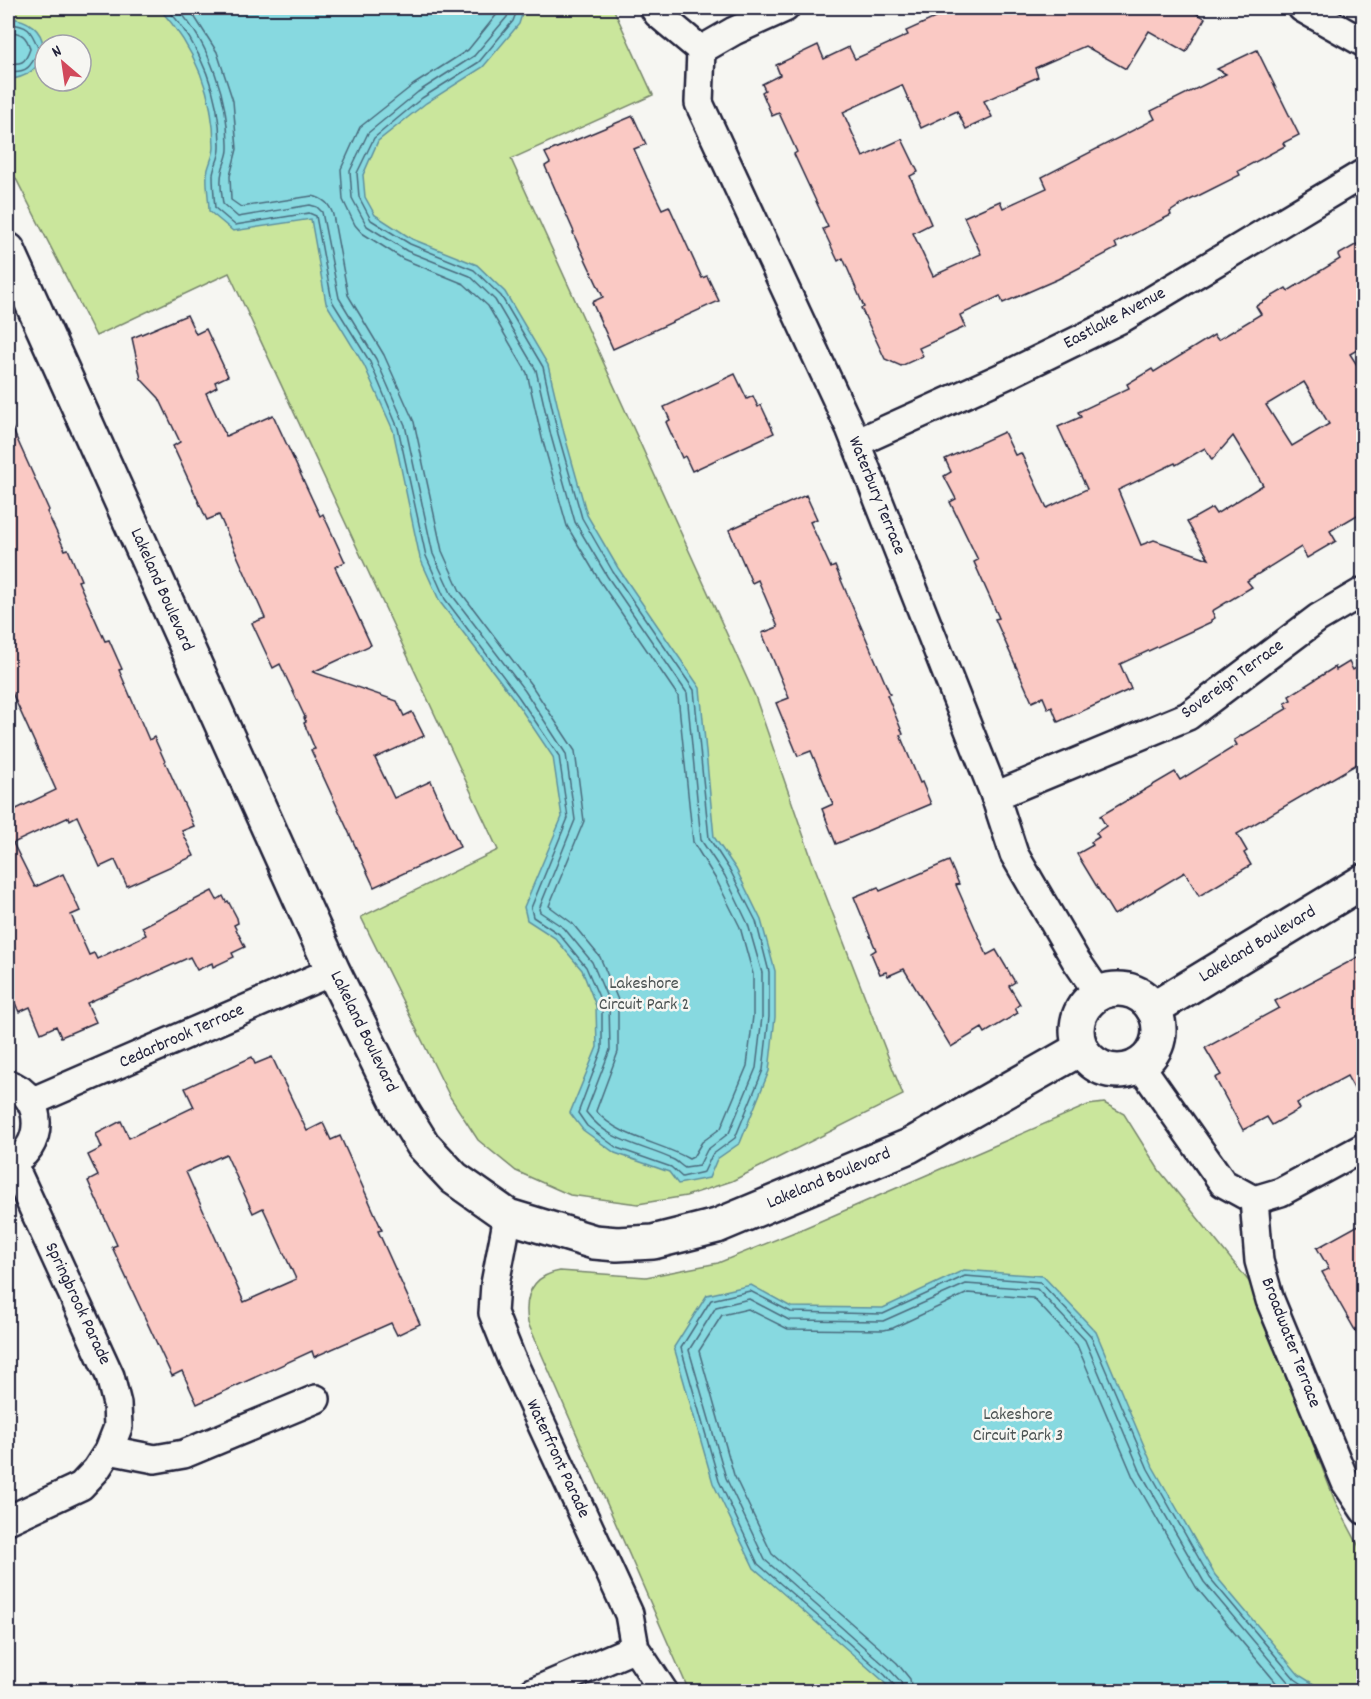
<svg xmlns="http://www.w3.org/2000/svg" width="1371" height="1699" font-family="Dekko,sans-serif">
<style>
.green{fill:#cae69c;stroke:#76846c;stroke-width:1.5;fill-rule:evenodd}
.water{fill:#87d9e0;stroke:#5f909e;stroke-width:1.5}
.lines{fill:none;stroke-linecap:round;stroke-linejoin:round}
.shore{stroke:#4a6b7d;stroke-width:1.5}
.building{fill:#fac9c4;stroke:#22223b;stroke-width:1.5;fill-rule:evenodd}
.minor-casing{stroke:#22223b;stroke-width:32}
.tertiary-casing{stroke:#22223b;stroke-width:38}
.minor{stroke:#f6f6f2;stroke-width:27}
.tertiary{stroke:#f6f6f2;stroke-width:33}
.labels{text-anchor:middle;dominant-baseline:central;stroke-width:5;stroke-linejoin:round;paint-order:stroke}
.street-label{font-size:18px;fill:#22223b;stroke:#f6f6f2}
.park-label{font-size:18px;fill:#4c5353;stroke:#f6f6f2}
</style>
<rect width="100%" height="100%" fill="#f6f6f2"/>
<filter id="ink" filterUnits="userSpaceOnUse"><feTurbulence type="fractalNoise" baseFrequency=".0167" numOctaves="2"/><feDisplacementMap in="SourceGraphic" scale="12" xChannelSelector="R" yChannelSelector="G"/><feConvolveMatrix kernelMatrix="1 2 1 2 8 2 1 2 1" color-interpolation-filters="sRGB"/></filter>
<g filter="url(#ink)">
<!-- green -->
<g class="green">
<path d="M8,8H613L653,95L511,159L755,696L812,860L903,1095L732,1181L686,1196L638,1204L570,1195L516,1171L478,1140L450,1097L361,917L498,850L229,273L96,336L8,163ZM45,45H81V81H45Z"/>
<path d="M1104,1103L1124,1114L1159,1170L1251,1284L1335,1501L1363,1554V1691H689L528,1323C524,1297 531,1276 560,1271L646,1277L718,1263L802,1229L1088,1105Z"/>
</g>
<!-- water -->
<g class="water">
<path d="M159,8H524L519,24L483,67L426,103L378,141L363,175L365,197L375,215L412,239L477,265L505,292L548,365L564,433L587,515L618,568L700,688L714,837L736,869L761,920L775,971V1017L769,1071L740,1143L717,1159L709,1178L678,1184L669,1172L615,1153L583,1130L570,1113L597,1047L596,1006L582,970L555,938L527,920L524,907L562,817L553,757L514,699L440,602L420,558L393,430L364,365L326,303L311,219L233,231L209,211C209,199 206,186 207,174C208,165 214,156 214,147C214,94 194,47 159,8Z"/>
<path d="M8,18C52,19 56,71 13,79L8,75Z"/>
<polygon points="964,1270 1043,1276 1096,1332 1153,1467 1215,1575 1299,1675 1325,1691 892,1691 881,1679 754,1568 713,1483 674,1347 707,1295 751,1285 791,1307 883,1308"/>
</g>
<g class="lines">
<!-- shore -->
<g class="shore">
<path d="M167,8C201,46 221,97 220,148C220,158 214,166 213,175C213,186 214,197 215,208L235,225L309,213L316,216L332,301L370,362L398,428L426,556L445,599L518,696L559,756L568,818L531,908L533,917L559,934L586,967L602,1004V1049L578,1113L587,1126L617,1148L671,1167L682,1177L704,1172L712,1155L735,1138L763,1070L769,1017V972L756,921L731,872L709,838L694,690L613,572L582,518L558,434L543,367L501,296L474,270L410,244L371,220L359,197L357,173L374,138L422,98L479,62L513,21L518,8"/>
<path d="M177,8C210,45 229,100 228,149C228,157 223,164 222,172C219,182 222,194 223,204L238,217L310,205L317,207L322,212L339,298L376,359L405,425L433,554L452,595L525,691L566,754L575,820L539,909L540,912L564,928L592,962L609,1002L610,1050L586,1112C609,1143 643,1145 674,1160C678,1162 681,1166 685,1168L699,1166L707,1150L729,1133L756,1068L762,1017V973L748,924L725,876L701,840L687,693L607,576L575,522L551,436L536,370L495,300L470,276L407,251L367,226L352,198L350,171L368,133L418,92L474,56L507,17L510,8"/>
<path d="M189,8L217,52L233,101L237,149L230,176L231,200L241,207L312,196C323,198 330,204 333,215L348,295L384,355L414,422L442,551L460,591L532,686L575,751L584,821L549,906L572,923L600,957L618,1000V1052L596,1111C619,1138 660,1142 689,1159L693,1157L702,1142L721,1128L747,1066L753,1016V974L740,927L717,881L693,842L678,696L599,580L567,526L542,438L527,373L488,306L464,284L403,259L362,233L355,225L343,200L341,169L360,127L413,85L468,50L498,13L500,8"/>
<path d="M8,24C30,25 31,31 39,50C31,66 27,74 8,71"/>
<path d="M8,32C21,32 27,36 30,49C25,64 21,64 8,63"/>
<polyline points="896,1692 895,1686 885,1675 758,1564 719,1481 681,1348 711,1300 750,1291 791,1312 883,1314 965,1276 1040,1282 1091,1336 1148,1469 1210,1578 1295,1679 1314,1692"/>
<polyline points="903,1692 901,1682 890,1670 765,1560 726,1478 689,1350 716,1307 749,1299 789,1320 883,1321 966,1284 1037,1289 1085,1340 1141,1473 1204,1582 1289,1683 1300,1692"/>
<polyline points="912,1692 910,1679 897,1663 772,1554 734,1475 699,1351 722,1315 748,1309 788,1329 884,1330 893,1328 968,1293 1033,1298 1077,1345 1133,1477 1196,1587 1284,1692"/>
</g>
</g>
<!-- building -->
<g class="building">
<polygon points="957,8 1187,8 1205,18 1186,52 1149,31 1126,69 1085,46 1035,68 1038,77 984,101 992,117 966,129 957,111 921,128 902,85 843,112 863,157 902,139 918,172 910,176 931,224 913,233 933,276 981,254 964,217 1000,201 1003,208 1047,188 1042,177 1155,119 1151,111 1226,74 1217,69 1257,50 1299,135 1283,143 1285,146 1238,171 1240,175 1182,204 1170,212 1171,215 1115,243 1117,248 1058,279 1003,303 1000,296 960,315 965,327 919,348 923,356 901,366 885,359 861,308 864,307 843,258 838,261 823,229 828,227 794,154 797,152 779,113 772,116 762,92 765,90 762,84 780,75 776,65 818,45 824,59 849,47 855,59 908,35 906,31"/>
<polygon points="633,116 646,144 634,149 647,178 662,209 669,206 702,278 707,276 719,301 613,349 592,302 603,297 573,233 574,232 545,166 550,163 545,153"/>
<path d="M1364,240V346L1350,354L1364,376V511L1330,531L1336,541L1307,558L1301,547L1247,581L1252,587L1212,611L1215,618L1211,620V622L1120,664L1131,689L1058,722L1052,707L1048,709L1043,697L1032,702L995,619L999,618L974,562L978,560L950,502L956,499L944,476L951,472L945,459L1004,432L1015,455L1021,453L1047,508L1087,489L1058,427L1081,417L1078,412L1129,388L1127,384L1152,369L1154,372L1214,335L1218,340L1261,314L1256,306L1286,288L1288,291L1340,259L1338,255ZM1304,382L1329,424L1292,446L1266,405ZM1233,436L1263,485L1216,514L1212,508L1187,522L1209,559L1154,540L1141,545L1118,490L1175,463L1176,465L1205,448L1212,460Z"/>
<polygon points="187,315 196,334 206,329 228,376 215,382 217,387 206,393 226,436 273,415 320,516 323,514 345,562 335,567 371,645 313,672 397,701 404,716 412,712 424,736 375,758 394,798 431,781 460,847 374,887 311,750 315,749 304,723 306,722 304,718 305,717 280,664 273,668 252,623 265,618 219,515 207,520 173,446 180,442 159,398 141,379 132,338"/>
<polygon points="735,374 747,399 753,396 758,407 761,405 774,433 692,471 685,456 682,458 666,422 670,420 664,407"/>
<polygon points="8,419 49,510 47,512 65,550 68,549 81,580 78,581 105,641 109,640 122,669 119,670 149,740 154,737 194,826 182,831 194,856 127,886 115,860 100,867 77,816 70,820 69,817 13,843 35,887 63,874 80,911 71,915 89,955 94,953 97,959 146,935 142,927 212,891 217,900 223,896 226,902 228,901 237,918 238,923 234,925 245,947 232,953 234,957 213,967 212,963 197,970 190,957 87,1003 96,1022 61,1037 56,1026 41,1033 30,1007 19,1012 8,987 8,813 56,790 8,684"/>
<polygon points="806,495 817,519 810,522 831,568 835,566 890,694 887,695 903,734 900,735 920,783 922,782 931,804 836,844 822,809 833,804 811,751 798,756 776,703 789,698 762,633 778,627 758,580 752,583 729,530"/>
<polygon points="1349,662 1353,670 1364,663 1364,760 1237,834 1247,851 1244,853 1251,865 1199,896 1185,872 1114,915 1077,854 1093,845 1091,842 1099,837 1096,833 1106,826 1100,816 1175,772 1180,780 1237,745 1234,740 1288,708 1285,703 1291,700 1289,696 1335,667 1336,670"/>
<polygon points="949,861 959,884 956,885 987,955 996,950 1015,982 1009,986 1020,1004 1015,1008 1018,1013 985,1033 982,1028 951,1047 904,969 888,976 886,972 880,974 871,953 876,950 854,897 878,887 880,891"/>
<polygon points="1364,954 1364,1106 1347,1076 1297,1103 1300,1109 1272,1125 1267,1117 1243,1130 1215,1078 1221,1075 1205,1048 1279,1008 1275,1001"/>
<path d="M252,1057L255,1064L272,1057L307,1131L323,1123L331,1140L340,1136L382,1230L378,1231L420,1324L397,1335L391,1323L314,1357L312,1351L197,1404L182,1371L172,1376L112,1247L117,1245L88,1181L98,1176L88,1155L102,1148L96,1134L121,1121L129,1138L194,1107L185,1088ZM226,1154L253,1213L263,1208L296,1279L244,1302L186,1172Z"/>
<polygon points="1364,1222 1364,1346 1322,1272 1329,1269 1317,1248"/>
</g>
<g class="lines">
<defs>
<g id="minor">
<polyline points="654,8 658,14 701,50"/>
<polyline points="1302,8 1364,43"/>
<polyline points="701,50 699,103 850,428 995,796 1014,854 1075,959 1099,994"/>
<polyline points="701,50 734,31 785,8"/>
<polyline points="856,443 1011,373 1121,319 1364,173"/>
<polyline points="995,796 1188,716 1318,618 1364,591"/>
<polyline points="1140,1065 1223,1183 1254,1200"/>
<path d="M8,1084C46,1095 45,1152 8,1163"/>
<polyline points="31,1102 333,971"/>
<polyline points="1254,1200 1259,1261 1270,1300 1346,1483 1364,1510"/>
<polyline points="1254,1200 1281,1192 1364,1147"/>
<polyline points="508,1216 495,1284 493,1313 511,1358 629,1614 635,1648 664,1692"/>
<polyline points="109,1450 155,1459 184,1454 316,1399"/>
<polyline points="8,1520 81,1486 96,1470 109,1450 118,1427 117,1404 110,1376 12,1162"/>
<polyline points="533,1692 635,1648"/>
</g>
<g id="tertiary">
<polyline points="8,250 333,971 402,1111 423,1145 454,1178 508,1216 594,1242 617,1244 653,1242 717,1226 909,1146 1080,1049"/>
<circle cx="1118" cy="1030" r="41"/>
<polyline points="1153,1009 1364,881"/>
</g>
</defs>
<!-- minor casing -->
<use href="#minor" class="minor-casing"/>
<!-- tertiary casing -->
<use href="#tertiary" class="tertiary-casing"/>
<!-- minor -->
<use href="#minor" class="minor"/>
<!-- tertiary -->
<use href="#tertiary" class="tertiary"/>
</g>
</g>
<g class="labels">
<!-- street labels -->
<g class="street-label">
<text transform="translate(1115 319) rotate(-28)">Eastlake Avenue</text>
<text transform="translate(876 496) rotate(68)">Waterbury Terrace</text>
<text transform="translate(161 590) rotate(66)">Lakeland Boulevard</text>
<text transform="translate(1233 680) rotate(-36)">Sovereign Terrace</text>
<text transform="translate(1258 945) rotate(-31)">Lakeland Boulevard</text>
<text transform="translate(363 1032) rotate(64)">Lakeland Boulevard</text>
<text transform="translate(182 1037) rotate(-24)">Cedarbrook Terrace</text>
<text transform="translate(829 1179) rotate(-23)">Lakeland Boulevard</text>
<text transform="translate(77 1304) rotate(65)">Springbrook Parade</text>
<text transform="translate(1290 1343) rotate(69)">Broadwater Terrace</text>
<text transform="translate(557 1459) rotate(65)">Waterfront Parade</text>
</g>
<!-- park labels -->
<g class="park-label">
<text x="644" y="984">Lakeshore<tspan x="644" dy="21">Circuit Park 2</tspan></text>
<text x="1018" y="1415">Lakeshore<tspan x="1018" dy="21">Circuit Park 3</tspan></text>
</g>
</g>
<!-- margin -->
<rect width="1371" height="1699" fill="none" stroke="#f6f6f2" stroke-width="30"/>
<rect x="15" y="15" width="1341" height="1669" fill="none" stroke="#22223b" stroke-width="2" filter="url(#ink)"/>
<!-- north arrow -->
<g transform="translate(63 63) rotate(331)"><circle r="28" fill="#f6f6f2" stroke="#a1a1a9" stroke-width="1.5"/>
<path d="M0-4.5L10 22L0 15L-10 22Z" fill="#d1495b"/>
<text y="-9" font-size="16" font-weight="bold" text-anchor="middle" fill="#22223b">N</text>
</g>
</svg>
